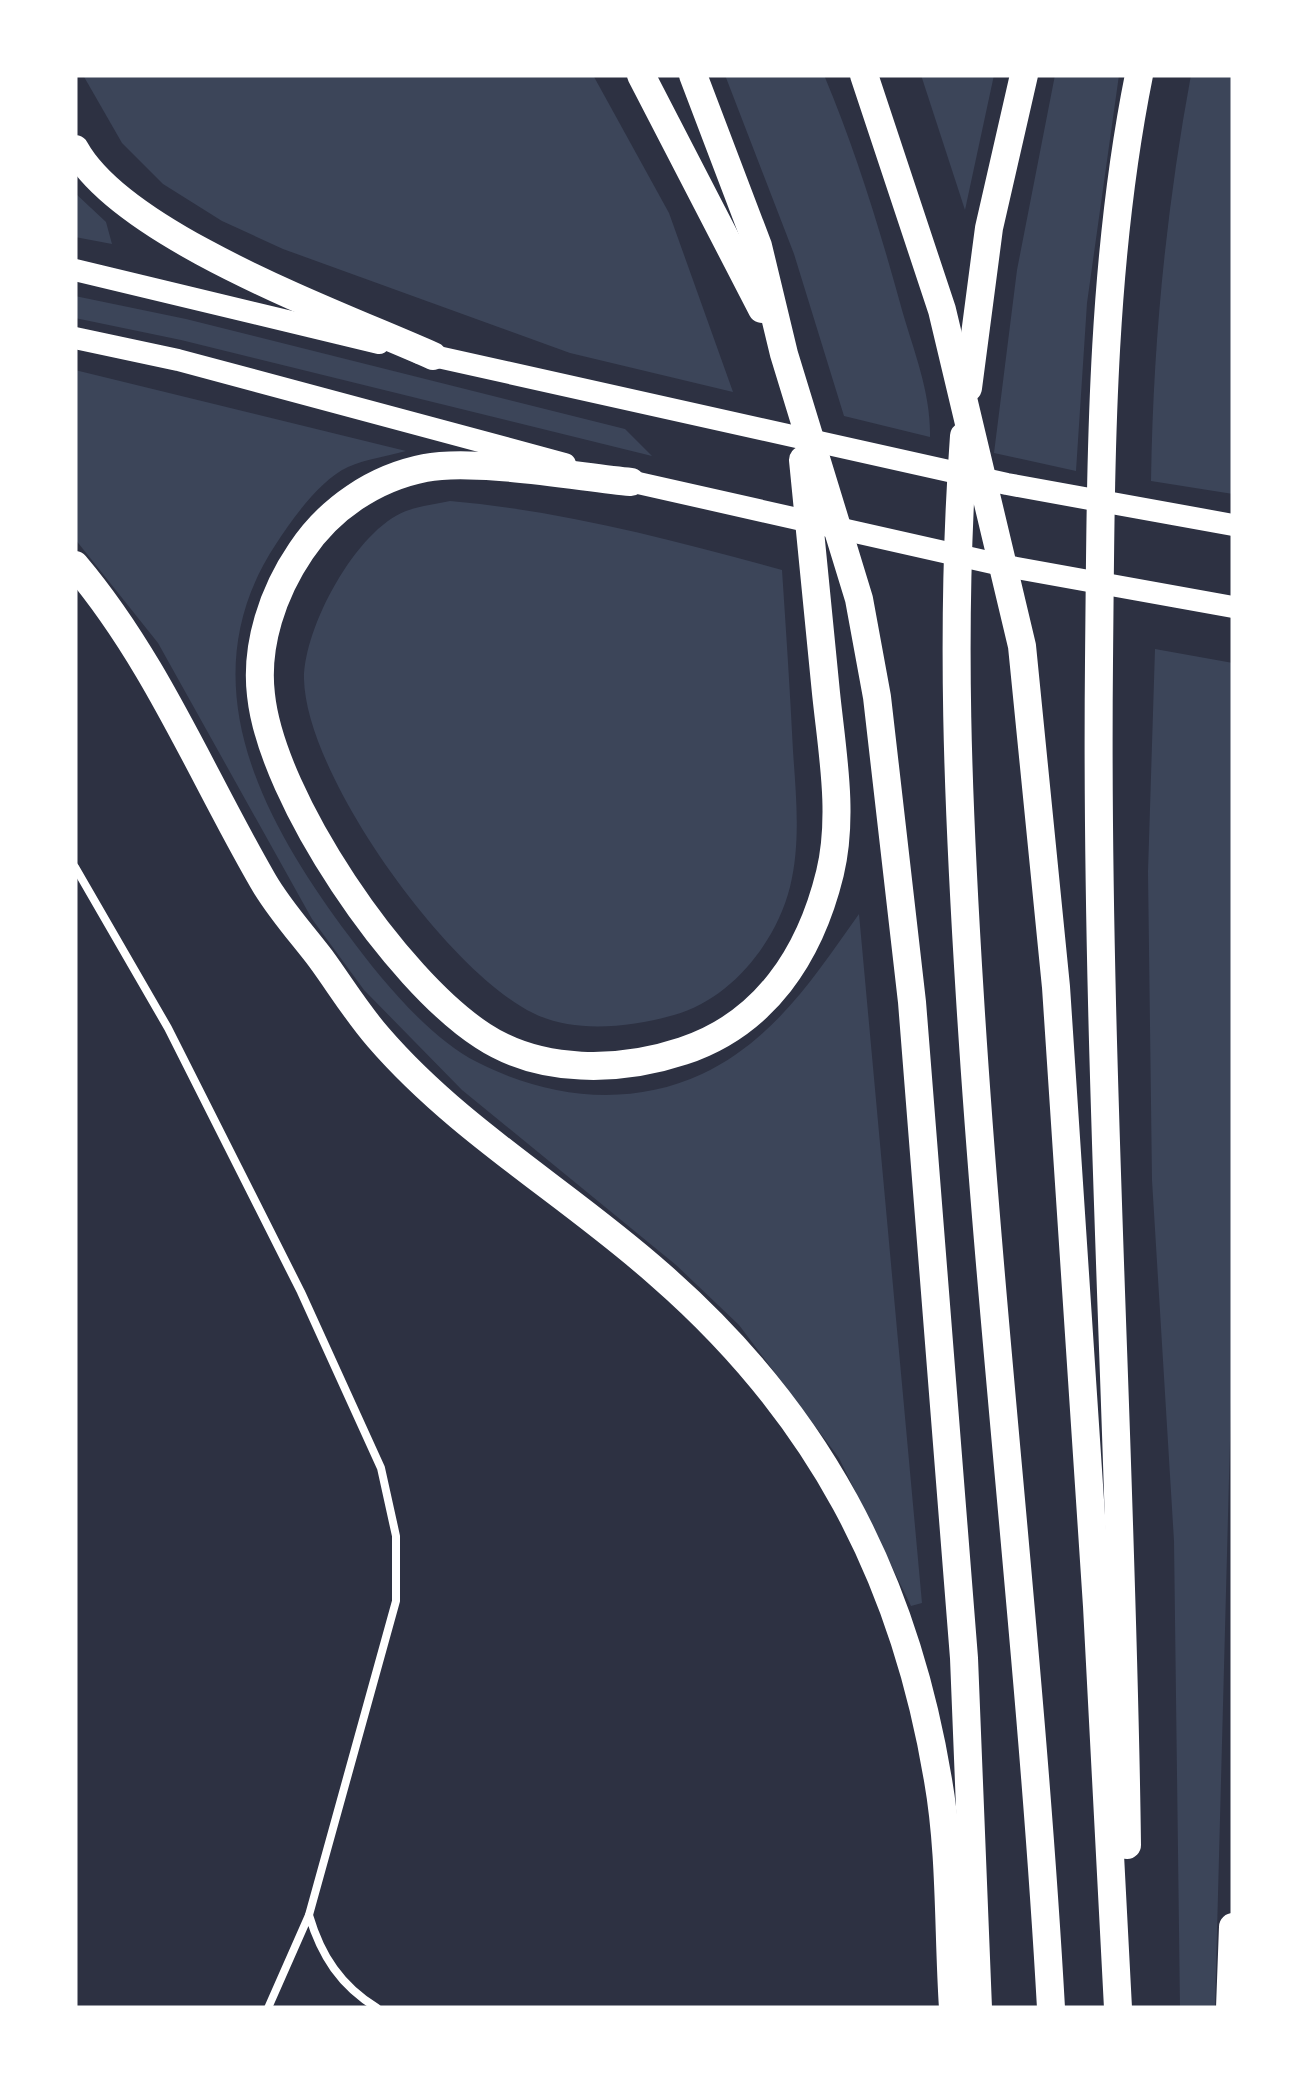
<svg xmlns="http://www.w3.org/2000/svg" width="1308" height="2083" font-family="Arial,sans-serif">
<style>
.green{fill:#3c4559}
.lines{fill:none;stroke-linecap:round;stroke-linejoin:round}
.service{stroke:#fff;stroke-width:8}
.primary{stroke:#fff;stroke-width:22}
.motorway{stroke:#fff;stroke-width:28}
</style>
<rect width="100%" height="100%" fill="#2d3142"/>
<!-- green -->
<g class="green">
<polygon points="83,75 593,75 669,213 733,392 570,353 283,249 222,221 163,184 122,143"/>
<path d="M725,75H824C856,151 880,230 902,310C914,352 931,393 930,437L844,416L794,254Z"/>
<polygon points="921,75 994,75 965,210"/>
<polygon points="1055,75 1119,75 1087,303 1076,471 994,453 1017,270"/>
<path d="M1191,75H1233V494L1151,481C1153,343 1166,210 1191,75Z"/>
<polygon points="75,193 106,222 112,244 75,237"/>
<polygon points="75,296 186,319 625,429 652,456 181,340 75,318"/>
<path d="M75,370L406,451C388,456 366,459 348,467C320,480 293,518 276,544C186,680 262,820 349,936C380,978 429,1038 477,1062C547,1098 629,1108 702,1074C774,1040 815,976 859,914L922,1603L911,1606L839,1458L739,1325L676,1265L462,1090L364,990L312,919L158,643L75,539Z"/>
<path d="M450,501C564,511 672,540 782,570C786,630 790,691 793,751C796,795 801,843 790,887C776,943 730,1000 674,1015C631,1027 574,1034 533,1013C447,971 306,776 304,679C304,627 356,530 406,511C419,506 436,504 450,501Z"/>
<polygon points="1155,649 1233,663 1233,1327 1215,2008 1180,2008 1174,1541 1152,1180 1148,872"/>
</g>
<g class="lines">
<!-- service -->
<g class="service">
<polyline points="75,867 168,1028 301,1292 381,1468 396,1536 396,1601 309,1915"/>
<path d="M268,2008L309,1915C321,1956 341,1986 377,2008"/>
</g>
<!-- primary -->
<g class="primary">
<polyline points="75,270 379,343"/>
<polyline points="75,338 178,360 565,464"/>
<polyline points="420,353 1007,484 1233,525"/>
<polyline points="616,478 1006,566 1233,607"/>
</g>
<!-- motorway -->
<g class="motorway">
<polyline points="641,75 762,309"/>
<polyline points="693,75 758,246 784,354 859,599 877,697 912,1002 964,1658 978,2008"/>
<polyline points="864,75 942,310 1022,646 1056,987 1097,1606 1118,2008"/>
<path d="M75,149C124,237 339,314 433,356"/>
<polyline points="968,388 989,228 1024,75"/>
<path d="M964,436C950,627 958,807 970,998C991,1335 1032,1670 1051,2008"/>
<path d="M631,482C578,477 473,458 425,468C374,478 329,509 301,551C273,592 255,645 261,695C272,799 396,980 483,1036C541,1074 620,1072 683,1051C765,1024 810,955 830,873C844,815 832,751 826,693C819,616 811,538 803,460"/>
<path d="M75,565C156,661 201,774 263,881C279,909 302,934 321,959C340,985 357,1013 378,1037C459,1131 568,1193 660,1275C817,1412 904,1575 938,1780C951,1854 948,1933 953,2008"/>
<path d="M1127,1845C1122,1450 1095,1056 1099,661C1101,464 1100,269 1139,75"/>
<polyline points="1230,2008 1233,1927"/>
</g>
</g>
<!-- border -->
<rect width="1308" height="2083" fill="none" stroke="#ffffff" stroke-width="155"/>
</svg>
